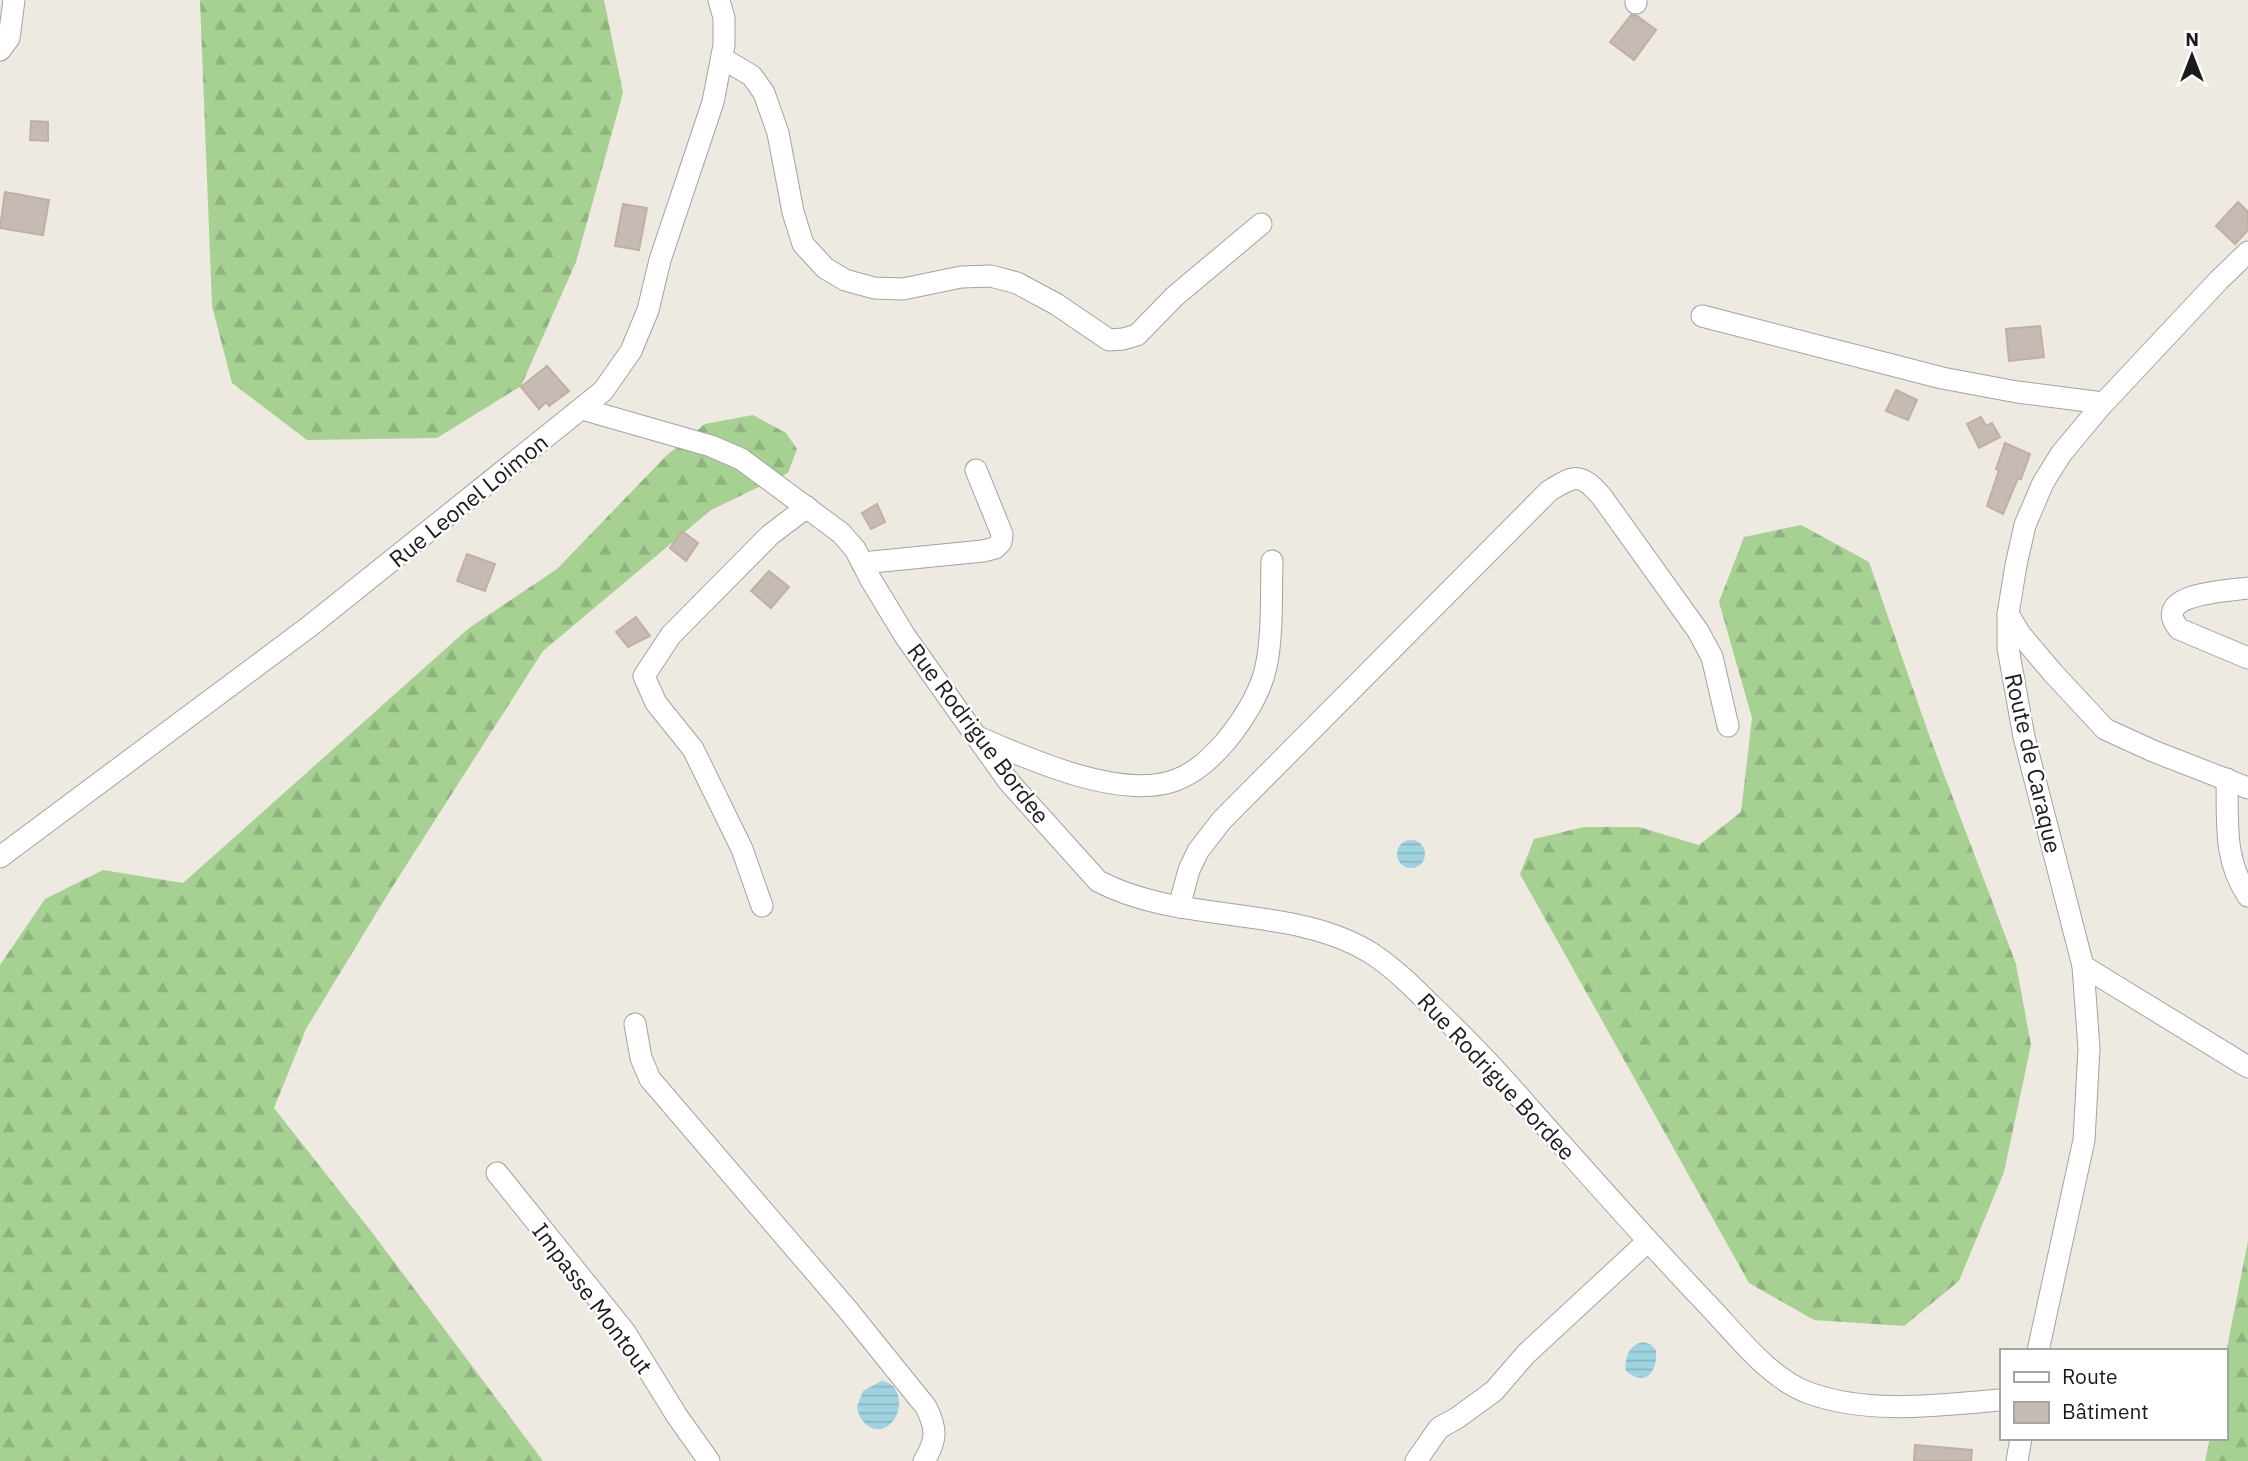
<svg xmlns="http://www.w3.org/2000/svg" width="2248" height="1461" font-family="'IBM Plex Sans',sans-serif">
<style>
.forest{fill:url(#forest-firs)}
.water{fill:url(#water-rules)}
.building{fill:#c6bbb4;stroke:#c1afa2;stroke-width:2}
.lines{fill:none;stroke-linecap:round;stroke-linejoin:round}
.minor-casing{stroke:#a3a3a3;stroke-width:23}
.minor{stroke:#fff;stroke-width:21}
.labels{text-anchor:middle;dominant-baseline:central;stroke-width:5;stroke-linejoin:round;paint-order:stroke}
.street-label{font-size:23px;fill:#1c1c1c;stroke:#fff}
</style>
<defs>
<pattern id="forest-firs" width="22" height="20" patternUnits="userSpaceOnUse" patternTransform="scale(1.75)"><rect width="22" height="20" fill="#a7d193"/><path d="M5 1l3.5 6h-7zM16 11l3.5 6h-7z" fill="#8fb37e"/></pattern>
<pattern id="water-rules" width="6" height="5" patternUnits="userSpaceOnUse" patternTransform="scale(1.75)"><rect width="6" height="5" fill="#9ed3e0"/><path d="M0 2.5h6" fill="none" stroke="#88b5c0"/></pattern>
</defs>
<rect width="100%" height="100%" fill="#eee9e1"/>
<!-- forest -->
<g class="forest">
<polygon points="200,0 604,0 623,93 576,262 521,386 437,438 307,440 232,383 212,306"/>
<polygon points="753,415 786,433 797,449 788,473 711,510 543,651 391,889 306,1029 274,1108 374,1235 543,1461 0,1461 0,965 45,899 103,870 183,883 469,628 557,569 666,456 705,424"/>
<polygon points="1801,525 1869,562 1929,735 2016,964 2031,1045 2004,1172 1959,1281 1904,1326 1814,1320 1749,1283 1520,874 1534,839 1584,827 1639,827 1699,845 1741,812 1752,718 1719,602 1744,537"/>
<polygon points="2248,1241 2248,1461 2205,1461 2210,1438 2225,1438 2225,1358"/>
</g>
<!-- water -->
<g class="water">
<circle cx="1411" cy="854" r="14"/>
<path d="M1643,1342L1650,1344L1656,1350C1658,1371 1646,1388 1626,1371C1624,1358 1629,1345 1643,1342Z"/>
<path d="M881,1381C900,1382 904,1408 893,1421C879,1438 860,1426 857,1407L863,1391Z"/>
</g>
<!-- building -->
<g class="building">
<polygon points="1631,15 1637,16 1656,30 1634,60 1610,42"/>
<polygon points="31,121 48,122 48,141 30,140"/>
<polygon points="5,192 49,200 43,235 0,228"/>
<polygon points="2238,202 2248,212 2248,230 2235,244 2216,226"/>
<polygon points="623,204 647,208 639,250 615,246"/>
<polygon points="2040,326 2044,357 2009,361 2006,329"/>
<polygon points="547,366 569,391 549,406 546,402 539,409 521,387"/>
<polygon points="1896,390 1917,400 1908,420 1886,411"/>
<polygon points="1981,417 1986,426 1992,423 2000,437 1979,448 1967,424"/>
<polygon points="2005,443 2030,454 2021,479 2018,478 2003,514 1987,506 1999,470 1996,469"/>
<polygon points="877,504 885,522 871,529 862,513"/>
<polygon points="682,531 698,543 686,561 670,548"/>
<polygon points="467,554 495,564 485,591 457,581"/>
<polygon points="769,571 789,587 771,608 751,591"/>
<polygon points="636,617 650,636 628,647 616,632"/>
<polygon points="1915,1445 1972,1450 1971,1461 1914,1461"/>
</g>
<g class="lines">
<defs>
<g id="minor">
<polyline points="1636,3 1636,0"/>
<polyline points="0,50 9,38 14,0"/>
<polyline points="722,58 752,76 764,93 778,133 793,212 803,244 825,268 845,280 874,288 903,289 961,277 991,276 1017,283 1056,304 1109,340 1123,339 1137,335 1175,296 1261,224"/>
<polyline points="1702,316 1942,378 2017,392 2103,403"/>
<path d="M582,409L711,446L741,459L841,533L855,549L871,580L905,636L976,736L1009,782L1098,881C1180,925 1297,904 1374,955C1396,970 1414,988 1432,1006C1467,1039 1500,1074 1531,1110C1589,1175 1646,1240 1706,1303C1735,1333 1769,1379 1809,1393C1870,1415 1939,1405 2001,1400"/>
<polyline points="862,563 983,551 995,548 1001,542 1002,534 976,470"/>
<path d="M2248,588C2229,591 2149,593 2179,629L2248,658"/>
<polyline points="2008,614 2020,634 2053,673 2105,729 2153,751 2248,788"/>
<path d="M978,737C1028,759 1122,801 1176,780C1197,772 1212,757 1226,741C1243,720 1260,694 1266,667C1273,634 1271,594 1272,561"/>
<path d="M2227,779C2228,821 2223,859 2248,896"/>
<polyline points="0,857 310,626 603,391 631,351 648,310 660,260 713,102 724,45 724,18 719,0"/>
<polyline points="762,906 742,849 693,749 656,703 644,676 671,635 770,535 807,507"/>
<path d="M1179,907L1189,870L1198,851L1222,820L1549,491C1575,475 1580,472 1602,497L1698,631L1712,657L1728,726"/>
<polyline points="2083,966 2248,1067"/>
<path d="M635,1024L641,1058L650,1079L847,1309L926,1407C937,1429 937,1440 924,1461"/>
<polyline points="497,1173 625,1332 677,1416 709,1461"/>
<polyline points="2038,1351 2084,1140 2089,1049 2083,966 2024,737 2008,648 2008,614 2016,565 2025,525 2043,483 2061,454 2100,407 2219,280 2248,252"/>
<polyline points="1416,1461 1439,1428 1457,1418 1494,1391 1526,1354 1647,1242"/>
<polyline points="2017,1461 2021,1438"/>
</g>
</defs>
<!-- minor casing -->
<use href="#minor" class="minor-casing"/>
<!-- minor -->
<use href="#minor" class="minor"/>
</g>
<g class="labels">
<!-- street labels -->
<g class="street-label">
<text transform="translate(468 500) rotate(-39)">Rue Leonel Loimon</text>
<text transform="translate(979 733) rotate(53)">Rue Rodrigue Bordee</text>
<text transform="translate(2034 763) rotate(77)">Route de Caraque</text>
<text transform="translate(1497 1076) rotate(47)">Rue Rodrigue Bordee</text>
<text transform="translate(593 1298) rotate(53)">Impasse Montout</text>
</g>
</g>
<!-- legend -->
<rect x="2000" y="1349" width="228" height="91" fill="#ffffff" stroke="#a4a4a4" stroke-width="2"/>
<rect x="2014" y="1372" width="35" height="10" fill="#ffffff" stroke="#a4a4a4" stroke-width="2"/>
<text x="2062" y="1384" font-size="21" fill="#1c1c1c">Route</text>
<rect x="2014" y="1402" width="35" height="21" fill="#c6bbb4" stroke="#a4a4a4" stroke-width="2"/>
<text x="2062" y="1419" font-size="21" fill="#1c1c1c">Bâtiment</text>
<!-- north arrow -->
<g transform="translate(2192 56)" stroke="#ffffff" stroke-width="5" paint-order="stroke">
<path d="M0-5L12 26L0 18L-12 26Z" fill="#1c1c1c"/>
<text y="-10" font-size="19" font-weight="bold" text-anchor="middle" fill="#1c1c1c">N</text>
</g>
</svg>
